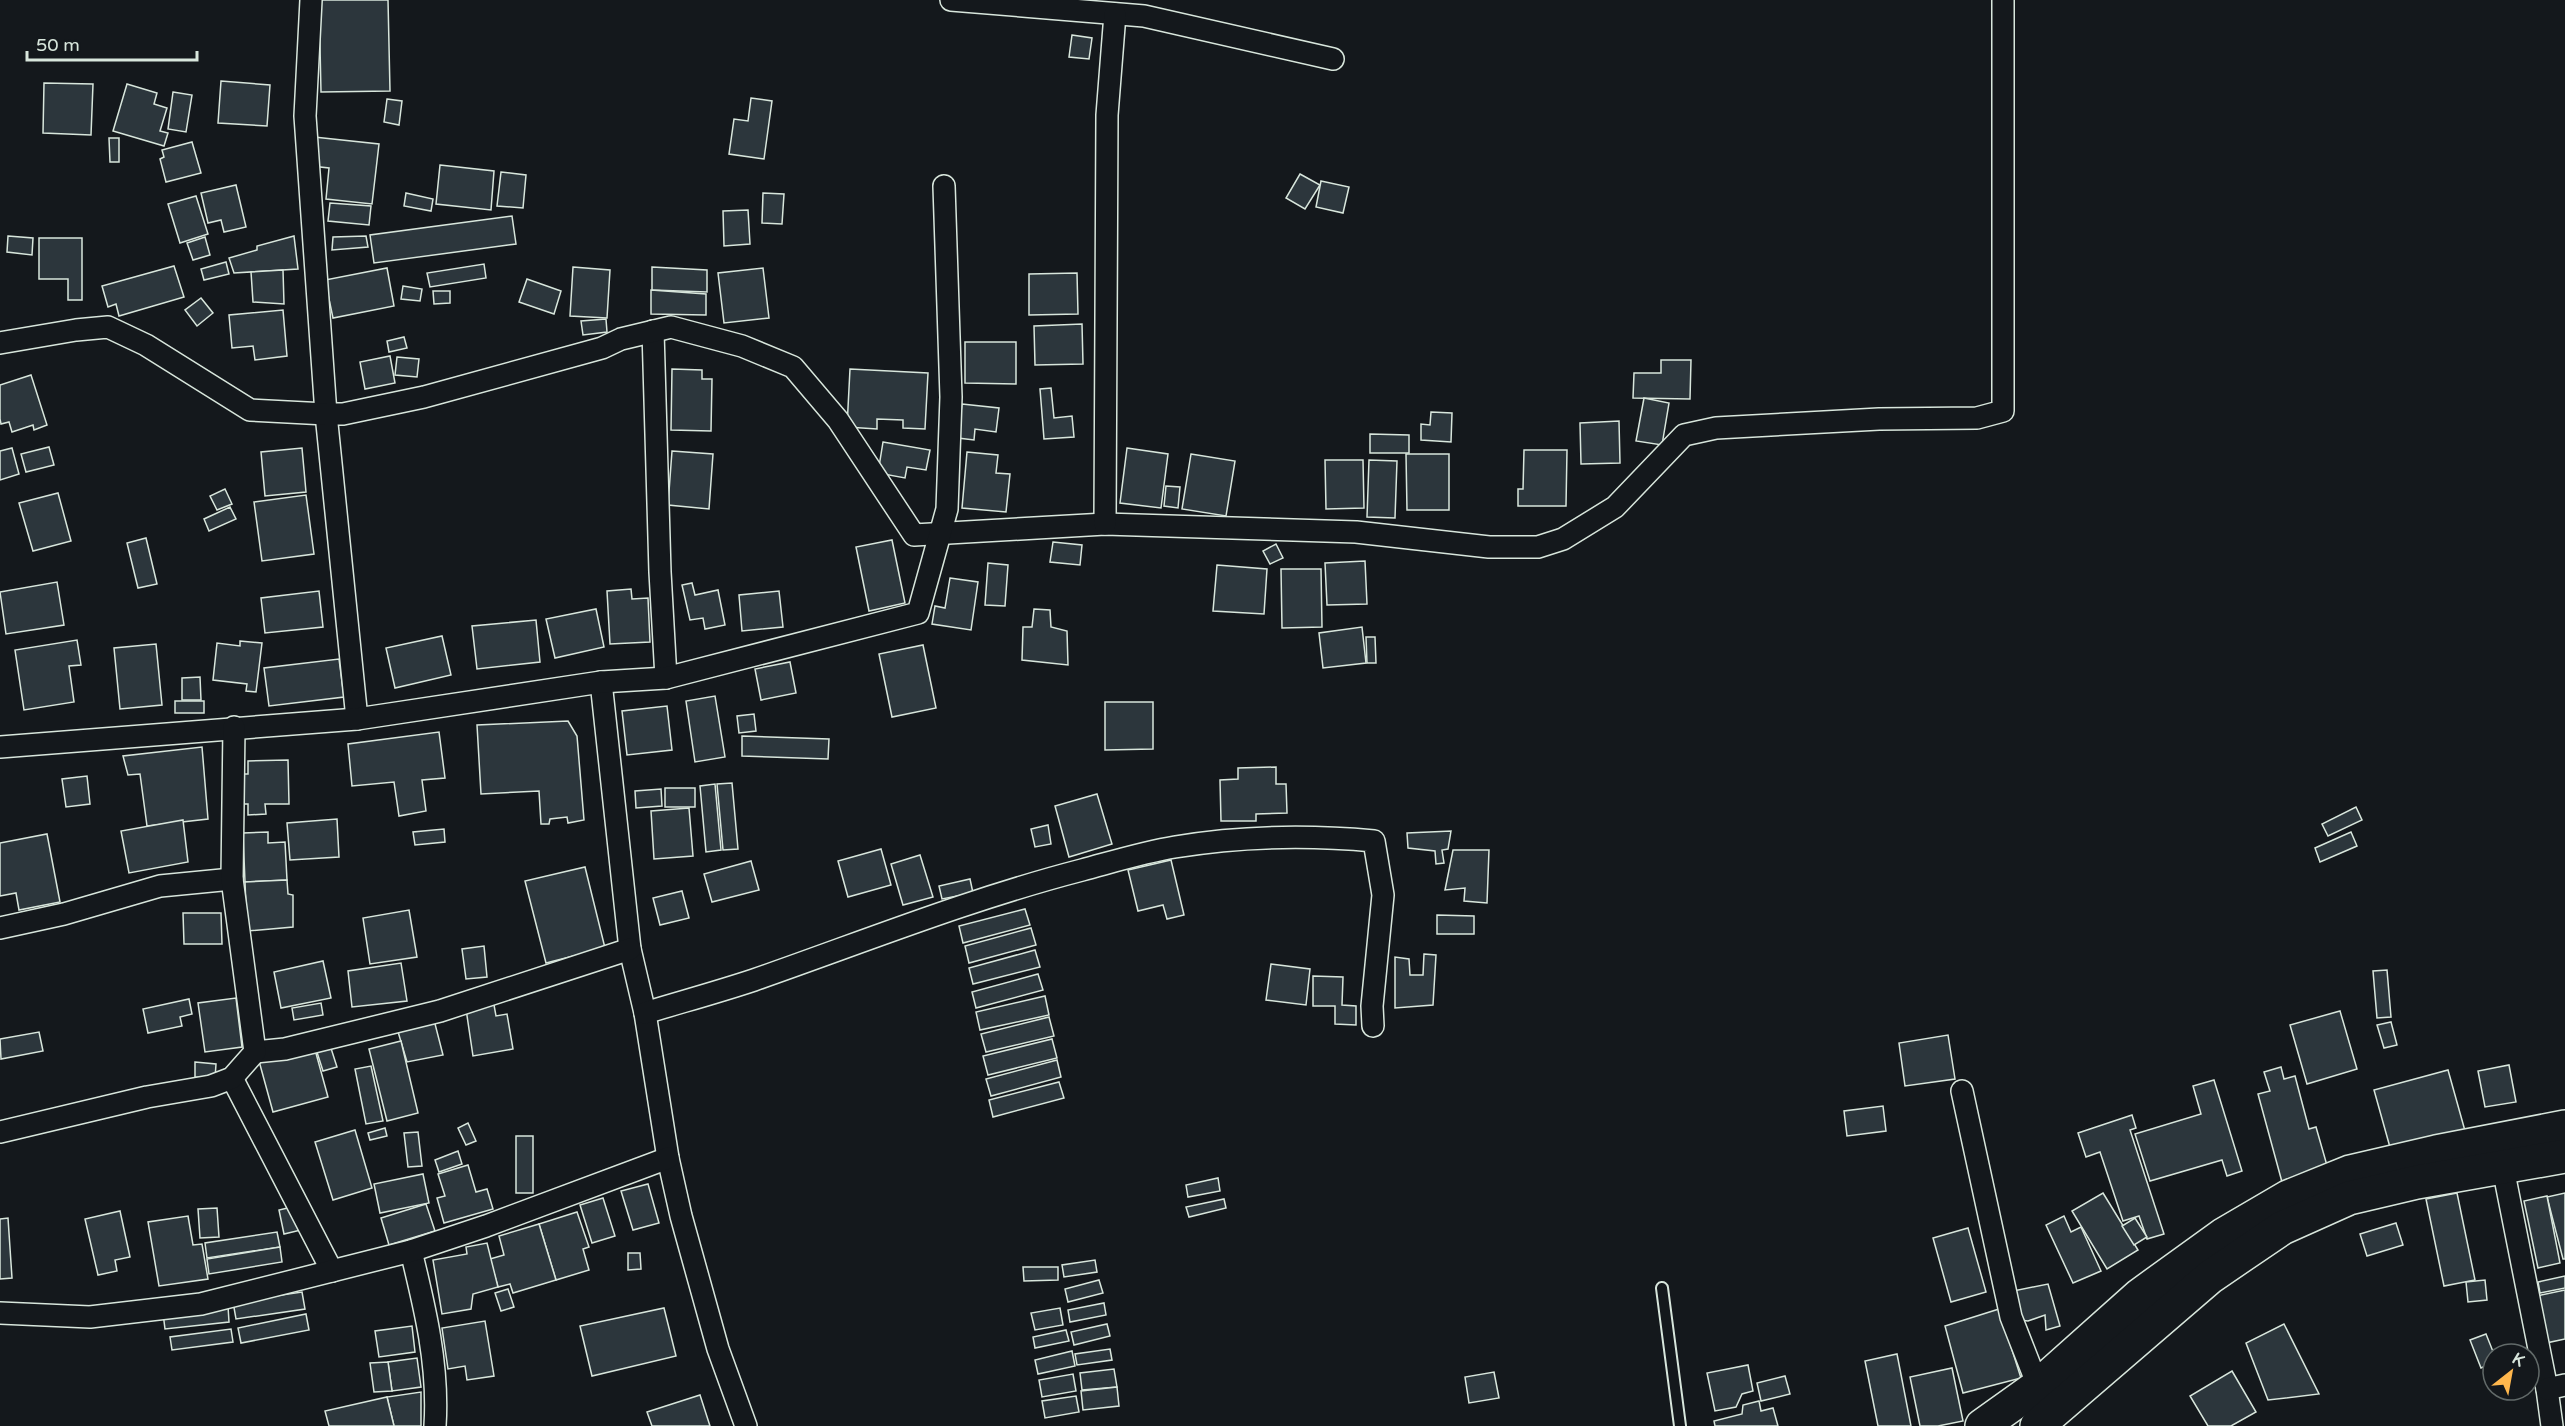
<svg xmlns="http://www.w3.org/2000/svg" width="2565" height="1426" font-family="'Varela Round',sans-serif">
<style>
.building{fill:#2c363c;stroke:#d8e6dc;stroke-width:1.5}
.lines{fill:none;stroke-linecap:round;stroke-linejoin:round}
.lane-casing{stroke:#d8e6dc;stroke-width:14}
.street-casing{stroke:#d8e6dc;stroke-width:24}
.highway-casing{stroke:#d8e6dc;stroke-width:36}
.lane{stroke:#14181c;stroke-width:10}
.street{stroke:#14181c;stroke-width:21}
.highway{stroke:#14181c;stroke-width:33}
</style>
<rect width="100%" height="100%" fill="#14181c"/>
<!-- building -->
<g class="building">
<polygon points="319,0 388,0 390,91 321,92"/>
<polygon points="1072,35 1092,38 1089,59 1069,57"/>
<polygon points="221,81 270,85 267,126 218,123"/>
<polygon points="44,83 93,84 91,135 43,133"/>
<polygon points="127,84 157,93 154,104 167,108 160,131 168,133 164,146 113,131"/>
<polygon points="173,92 192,95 186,132 168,129"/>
<polygon points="751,98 772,101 764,159 729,154 734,119 748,121"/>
<polygon points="387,99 402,101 399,125 384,122"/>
<polygon points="314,137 379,144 372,204 326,199 329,168 311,166"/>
<polygon points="109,138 119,138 119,162 110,162"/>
<polygon points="192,142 201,173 166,182 160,159 164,157 162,150"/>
<polygon points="440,165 494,171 491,210 436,204"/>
<polygon points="501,172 526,175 523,208 497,206"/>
<polygon points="1300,174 1320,185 1305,209 1286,198"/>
<polygon points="1321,181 1349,187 1343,213 1316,207"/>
<polygon points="236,185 246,227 224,232 221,220 208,223 201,193"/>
<polygon points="406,193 433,199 431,211 404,206"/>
<polygon points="763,193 784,194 782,224 762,223"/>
<polygon points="196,196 208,234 180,243 168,204"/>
<polygon points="330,203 371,206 369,225 328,221"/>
<polygon points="748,210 750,244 724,246 723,211"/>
<polygon points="512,216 516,244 374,263 370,235"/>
<polygon points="8,236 33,238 32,255 7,252"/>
<polygon points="294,236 298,269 234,273 229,258 257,250 257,246"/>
<polygon points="366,236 368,247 332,250 333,237"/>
<polygon points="205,237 210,255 193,260 187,243"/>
<polygon points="39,238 82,238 82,300 68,300 68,279 39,279"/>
<polygon points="226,262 229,274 204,280 201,269"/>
<polygon points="484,264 486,278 430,287 427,273"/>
<polygon points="174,266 184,297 119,316 116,304 108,307 102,286"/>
<polygon points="573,267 610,270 607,318 570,316"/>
<polygon points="652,267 707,270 707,292 652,290"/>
<polygon points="387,268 394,306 333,318 325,280"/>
<polygon points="763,268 769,318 724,323 718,273"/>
<polygon points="283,270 284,304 253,302 251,272"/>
<polygon points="1077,273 1078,314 1029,315 1029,274"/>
<polygon points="527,279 561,291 554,314 519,302"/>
<polygon points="403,286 422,289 420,301 401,299"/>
<polygon points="651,290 706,294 706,315 651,314"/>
<polygon points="433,291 450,291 450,303 434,304"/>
<polygon points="201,298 213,313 197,326 185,310"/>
<polygon points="283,310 287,356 255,360 253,346 232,348 229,315"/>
<polygon points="606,319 607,332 583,335 581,321"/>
<polygon points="1082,324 1083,364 1035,365 1034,326"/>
<polygon points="404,337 407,348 389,352 387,341"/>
<polygon points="965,342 1016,342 1016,384 965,383"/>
<polygon points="390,356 395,383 365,389 360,362"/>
<polygon points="397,357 419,359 417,377 395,375"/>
<polygon points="1661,360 1691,360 1690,399 1633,398 1634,373 1661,373"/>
<polygon points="672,369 702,370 702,379 712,379 711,431 671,430"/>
<polygon points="850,369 928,373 925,429 903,428 903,420 877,419 877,429 847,427"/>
<polygon points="31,375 47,425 34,430 33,425 12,432 9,422 1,424 0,419 0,385"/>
<polygon points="1051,388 1054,418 1072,416 1074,437 1044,439 1040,389"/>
<polygon points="1644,398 1669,403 1662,445 1636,441"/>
<polygon points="962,404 999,408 996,432 975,429 974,440 958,438"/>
<polygon points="1431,412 1452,413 1451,442 1421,440 1421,424 1430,425"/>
<polygon points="1619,421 1620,463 1581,464 1580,423"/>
<polygon points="1370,434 1409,435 1409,453 1370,453"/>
<polygon points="883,442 930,450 926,470 907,467 905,478 878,473"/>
<polygon points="49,447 54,465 26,472 21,454"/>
<polygon points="12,448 19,474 0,480 0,451"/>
<polygon points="302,448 306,492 265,496 261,452"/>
<polygon points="1127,448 1168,454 1161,508 1120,503"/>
<polygon points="1524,450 1567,450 1566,506 1518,506 1518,489 1523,489"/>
<polygon points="672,451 713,454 709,509 668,505"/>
<polygon points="967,452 998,455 996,473 1010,474 1006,512 962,508"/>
<polygon points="1191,454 1235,461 1226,516 1182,509"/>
<polygon points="1406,454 1449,454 1449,510 1407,510"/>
<polygon points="1325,460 1363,460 1364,508 1326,509"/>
<polygon points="1369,460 1397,461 1395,518 1367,517"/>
<polygon points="1166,486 1180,487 1178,508 1164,506"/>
<polygon points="225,489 232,504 217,510 210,496"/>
<polygon points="58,493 71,541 33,551 19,503"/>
<polygon points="306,495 314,554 262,561 254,502"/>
<polygon points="230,507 236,519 209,531 204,519"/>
<polygon points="146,538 157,584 138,588 127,543"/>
<polygon points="892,540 905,603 869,611 856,547"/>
<polygon points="1053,542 1082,545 1080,565 1050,562"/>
<polygon points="1276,544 1283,558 1270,564 1263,551"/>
<polygon points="1365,561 1367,604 1327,605 1325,563"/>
<polygon points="988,563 1008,565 1005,606 985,605"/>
<polygon points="1217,565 1267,569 1264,614 1213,611"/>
<polygon points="1281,569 1321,569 1322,627 1282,628"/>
<polygon points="950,578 978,582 971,630 932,624 935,606 945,608"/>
<polygon points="57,582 64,625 6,634 0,592"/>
<polygon points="692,583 695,595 718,590 725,625 705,629 703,618 690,620 682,585"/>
<polygon points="631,589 632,599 648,598 650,642 610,644 607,591"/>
<polygon points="319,591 323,627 265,633 261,598"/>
<polygon points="779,591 783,627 742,631 739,595"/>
<polygon points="596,609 604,647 555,658 546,619"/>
<polygon points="1034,609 1050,610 1051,627 1067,631 1068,665 1022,660 1023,627 1032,627"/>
<polygon points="536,620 540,662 477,669 472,626"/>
<polygon points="1362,627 1366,663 1323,668 1319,633"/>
<polygon points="442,636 451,675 395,688 386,648"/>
<polygon points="1366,637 1375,637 1376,663 1367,663"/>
<polygon points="77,640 81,665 69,666 74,702 24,710 15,650"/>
<polygon points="240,641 262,643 256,692 246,691 247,684 213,680 217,643 240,646"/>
<polygon points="156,644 162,705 120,709 114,648"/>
<polygon points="923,645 936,708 892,717 879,654"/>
<polygon points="339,659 344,697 269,706 264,668"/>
<polygon points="790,662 796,693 761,700 755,669"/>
<polygon points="200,677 201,700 182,700 182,678"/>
<polygon points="715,696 725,757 695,762 686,701"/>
<rect x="175" y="701" width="29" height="12"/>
<polygon points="1105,702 1153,702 1153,749 1105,750"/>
<polygon points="667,706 672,750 627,755 622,711"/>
<polygon points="754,714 756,731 739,733 737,716"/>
<polygon points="568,721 577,736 584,820 568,823 567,817 550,819 549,824 541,824 539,791 481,794 477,725"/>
<polygon points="439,732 445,778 422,780 426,811 399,816 394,782 352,786 348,744"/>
<polygon points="742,736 829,739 828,759 742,756"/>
<polygon points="202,747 208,819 147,826 140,774 128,775 123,756"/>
<polygon points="288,760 289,804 265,804 266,814 248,815 248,804 239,804 239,774 248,774 248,761"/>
<polygon points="1276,767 1276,784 1286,784 1287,813 1256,814 1256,821 1221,821 1220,780 1238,779 1238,768"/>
<polygon points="87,776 90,804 66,807 62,779"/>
<polygon points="732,783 738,849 723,850 717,784"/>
<polygon points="715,784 721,850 706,852 700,786"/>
<rect x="665" y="788" width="30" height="19"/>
<polygon points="661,789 662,806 636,808 635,791"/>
<polygon points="1097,794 1112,844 1069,857 1055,806"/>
<polygon points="2356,807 2362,820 2328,836 2322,824"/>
<polygon points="689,808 693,856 654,859 651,811"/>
<polygon points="337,819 339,857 290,860 287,823"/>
<polygon points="183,820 188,862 129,873 121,831"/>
<polygon points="1048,825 1051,844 1035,847 1031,829"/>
<polygon points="444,829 445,842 415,845 413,832"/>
<polygon points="1451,831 1448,849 1442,850 1444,863 1436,864 1435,851 1408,848 1407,833"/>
<polygon points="268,832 268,843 285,842 287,880 245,882 243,833"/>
<polygon points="2351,832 2357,846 2320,862 2315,848"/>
<polygon points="47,834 60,902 19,910 16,893 0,896 0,843"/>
<polygon points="881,849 891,885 848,897 838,861"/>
<polygon points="1453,850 1489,850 1487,903 1464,901 1465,888 1445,890"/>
<polygon points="920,855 933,897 903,905 891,864"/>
<polygon points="1171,860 1184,915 1167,919 1163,905 1138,911 1128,870"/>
<polygon points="751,861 759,890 712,902 704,874"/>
<polygon points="585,867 605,948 546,963 525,881"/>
<polygon points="970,879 973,893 942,899 939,886"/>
<polygon points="287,880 288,894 293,895 293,927 247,931 245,882"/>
<polygon points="682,891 689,918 660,925 653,898"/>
<polygon points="1025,909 1030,925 963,943 959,926"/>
<polygon points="409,910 417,957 370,964 363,918"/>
<polygon points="183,913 221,913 222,944 184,944"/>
<polygon points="1437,915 1474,916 1474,934 1437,934"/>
<polygon points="1031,928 1036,945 969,963 965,946"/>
<polygon points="484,946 487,977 466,979 462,949"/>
<polygon points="1035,950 1040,967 973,984 969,968"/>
<polygon points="1424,954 1436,955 1433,1005 1395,1008 1395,957 1409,959 1410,975 1423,975"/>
<polygon points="323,961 331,998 281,1008 274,972"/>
<polygon points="401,963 407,1001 352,1007 348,971"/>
<polygon points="1271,964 1310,969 1306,1005 1266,1000"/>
<polygon points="2387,970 2391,1017 2377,1018 2373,971"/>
<polygon points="1038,974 1043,990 976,1008 972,992"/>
<polygon points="1313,976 1343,977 1342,1005 1356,1006 1356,1025 1335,1024 1335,1006 1313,1006"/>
<polygon points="1045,996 1049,1015 980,1030 976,1012"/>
<polygon points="236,998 242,1047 205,1052 198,1003"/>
<polygon points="189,999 192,1014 180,1017 182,1026 148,1033 143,1009"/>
<polygon points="321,1003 323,1015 294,1020 292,1008"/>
<polygon points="494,1005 496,1016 507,1014 513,1049 473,1056 466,1009"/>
<polygon points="2340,1011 2357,1069 2307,1084 2290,1025"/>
<polygon points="433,1016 443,1055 407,1062 396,1025"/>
<polygon points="1049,1017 1054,1036 986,1052 981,1034"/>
<polygon points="2391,1022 2397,1045 2384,1048 2377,1025"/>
<polygon points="39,1032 43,1051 1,1059 0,1039"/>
<polygon points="1948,1035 1955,1079 1905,1086 1899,1043"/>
<polygon points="1052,1039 1057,1058 988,1075 983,1056"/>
<polygon points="401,1041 418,1113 387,1121 369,1049"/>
<polygon points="329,1042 337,1067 323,1071 315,1046"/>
<polygon points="314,1046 328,1097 273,1112 259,1061"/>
<polygon points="1057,1060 1061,1077 991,1096 986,1079"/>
<polygon points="195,1062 216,1064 215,1079 195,1077"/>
<polygon points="2509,1065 2516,1102 2485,1107 2478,1071"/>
<polygon points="371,1066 383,1121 366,1124 355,1069"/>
<polygon points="2281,1067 2284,1079 2295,1076 2309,1129 2316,1127 2328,1169 2282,1182 2258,1094 2270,1091 2264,1072"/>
<polygon points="2448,1070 2467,1138 2393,1158 2374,1090"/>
<polygon points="2214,1080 2242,1171 2227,1176 2222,1160 2150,1181 2135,1134 2201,1114 2193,1086"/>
<polygon points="1059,1082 1064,1098 993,1117 989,1100"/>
<polygon points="1883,1106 1886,1131 1847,1136 1844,1111"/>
<polygon points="2132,1115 2136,1128 2130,1130 2164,1234 2147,1239 2139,1216 2123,1221 2100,1152 2086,1157 2078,1133"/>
<polygon points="468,1123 476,1141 466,1145 458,1128"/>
<polygon points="385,1128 387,1136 370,1140 368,1133"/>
<polygon points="355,1130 372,1188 333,1200 315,1142"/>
<polygon points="418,1132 422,1166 408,1167 404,1133"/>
<rect x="516" y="1136" width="17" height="57"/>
<polygon points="458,1151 462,1164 439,1172 435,1160"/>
<polygon points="468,1165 476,1192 487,1189 493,1209 444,1223 437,1198 445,1196 438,1174"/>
<polygon points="423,1174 429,1203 380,1213 374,1184"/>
<polygon points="1218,1178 1220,1191 1188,1197 1186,1185"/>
<polygon points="648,1184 659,1223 633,1230 621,1191"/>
<polygon points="2103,1193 2138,1250 2107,1269 2072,1211"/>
<polygon points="2457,1193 2475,1280 2444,1286 2426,1199"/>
<polygon points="2565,1193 2565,1259 2563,1259 2547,1197"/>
<polygon points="2547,1196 2560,1263 2538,1268 2524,1201"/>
<polygon points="603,1198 615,1236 592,1243 580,1205"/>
<polygon points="1224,1199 1226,1208 1189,1217 1186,1207"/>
<polygon points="426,1204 435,1231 389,1245 381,1218"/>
<polygon points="296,1206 301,1230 284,1234 279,1210"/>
<polygon points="217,1208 219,1237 200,1238 198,1209"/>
<polygon points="120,1211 130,1257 115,1260 117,1271 98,1275 85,1219"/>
<polygon points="577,1212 589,1247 583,1249 589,1270 556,1280 539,1224"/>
<polygon points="188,1216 193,1245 202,1244 208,1279 159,1286 148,1222"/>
<polygon points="2064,1216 2071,1232 2081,1227 2101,1271 2073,1283 2046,1225"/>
<polygon points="8,1218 12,1278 0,1279 0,1219"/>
<polygon points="2135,1218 2147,1237 2134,1245 2122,1226"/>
<polygon points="2396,1223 2403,1245 2367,1256 2360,1234"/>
<polygon points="539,1224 556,1280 513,1293 510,1284 498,1287 490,1259 504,1255 499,1236"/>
<polygon points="1968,1228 1986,1292 1951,1302 1933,1238"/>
<polygon points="277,1232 280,1247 207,1258 205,1243"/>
<polygon points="487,1243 498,1287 473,1294 471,1309 442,1314 433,1260 467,1254 466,1247"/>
<polygon points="280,1247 282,1262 209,1274 207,1259"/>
<polygon points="628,1253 640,1253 641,1269 628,1270"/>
<polygon points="1095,1260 1097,1272 1064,1277 1062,1265"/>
<polygon points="1023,1267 1058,1267 1058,1280 1024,1281"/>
<polygon points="2565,1276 2565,1288 2540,1293 2538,1282"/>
<polygon points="1099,1280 1103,1293 1068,1302 1065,1289"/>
<polygon points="2485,1280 2487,1300 2468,1302 2466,1282"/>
<polygon points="2048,1284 2060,1326 2046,1330 2045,1315 2028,1321 2020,1320 2013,1291"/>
<polygon points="508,1289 514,1307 501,1311 495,1293"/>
<polygon points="2565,1290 2565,1339 2546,1343 2537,1296"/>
<polygon points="302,1292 305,1309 236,1319 233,1302"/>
<polygon points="1104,1303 1106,1315 1070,1322 1068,1310"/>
<polygon points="228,1306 229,1322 165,1329 163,1313"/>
<polygon points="664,1308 676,1356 592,1376 580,1326"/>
<polygon points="1060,1308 1063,1325 1035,1330 1031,1313"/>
<polygon points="1999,1309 2021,1378 1963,1393 1945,1326"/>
<polygon points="306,1314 309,1330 241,1343 238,1328"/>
<polygon points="485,1321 494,1376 467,1380 465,1366 448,1369 442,1328"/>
<polygon points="1107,1324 1110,1336 1074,1345 1071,1332"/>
<polygon points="2284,1324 2319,1394 2268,1400 2246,1343"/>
<polygon points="412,1326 415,1352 379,1357 375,1331"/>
<polygon points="231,1329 233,1342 172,1350 170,1337"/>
<polygon points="1066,1330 1069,1341 1035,1348 1033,1337"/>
<polygon points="2486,1334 2494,1354 2493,1363 2481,1368 2470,1340"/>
<polygon points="1110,1349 1112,1360 1077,1365 1075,1354"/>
<polygon points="1072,1351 1075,1366 1038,1374 1035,1360"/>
<polygon points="1897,1354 1911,1426 1878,1426 1865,1361"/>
<polygon points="417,1358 421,1387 392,1391 388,1362"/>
<polygon points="388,1362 392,1391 374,1392 370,1363"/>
<polygon points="1748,1365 1753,1391 1742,1394 1736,1407 1715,1411 1707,1373"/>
<polygon points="1952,1368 1963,1421 1938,1426 1920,1426 1910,1377"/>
<polygon points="1114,1369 1117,1387 1082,1390 1080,1373"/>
<polygon points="2232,1371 2256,1412 2231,1426 2208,1426 2190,1396"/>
<polygon points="1494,1372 1499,1398 1469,1403 1465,1377"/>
<polygon points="1073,1374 1076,1391 1042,1397 1039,1380"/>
<polygon points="1785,1376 1790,1394 1761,1401 1757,1383"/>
<polygon points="1117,1387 1119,1406 1083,1410 1081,1391"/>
<polygon points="421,1392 421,1426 394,1426 387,1397"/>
<polygon points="700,1395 710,1426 652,1426 647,1412"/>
<polygon points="1076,1396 1079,1412 1045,1418 1042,1401"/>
<polygon points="387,1397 394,1426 329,1426 325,1411"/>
<polygon points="1759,1401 1761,1411 1773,1408 1778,1426 1715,1426 1714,1421 1742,1414 1743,1405"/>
</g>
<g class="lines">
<defs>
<polyline id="lane" points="1662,1288 1680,1426"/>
<g id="street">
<polyline points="311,0 305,116 326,414 357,719"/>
<polyline points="951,0 1144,16 1333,59"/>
<polyline points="653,331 660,572 666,678"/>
<polyline points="0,343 76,330 108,327 146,345 250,410 326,414 343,414 424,397 602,348 621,339 671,327 742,346 793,367 838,420 914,535 1105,524 1356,532 1489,547 1538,547 1563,539 1615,507 1684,435 1716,428 1879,419 1977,418 2003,411 2003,0"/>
<polyline points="1105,524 1107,115 1115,14"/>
<polyline points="601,682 630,949 645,1013 668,1158 681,1216 718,1349 746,1426"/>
<polyline points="0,747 357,719 601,682 666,678 918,613 947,509 951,397 944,186"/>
<polyline points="0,928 64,914 160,886 232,879"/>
<path d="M645,1013C681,1002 718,992 754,980C863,942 970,899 1082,870C1112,862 1144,852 1175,847C1241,836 1308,835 1374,841L1383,895L1372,1006L1373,1026"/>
<polyline points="255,1052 285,1049 440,1011 630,949"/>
<polyline points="232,1078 332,1271"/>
<polyline points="1962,1091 2011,1317 2038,1386"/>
<polyline points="0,1132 147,1097 211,1086 232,1078 255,1052 232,879 234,727"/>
<polyline points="2503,1168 2547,1389 2552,1426"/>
<path d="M411,1251C425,1308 439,1366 435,1426"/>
<polyline points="0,1313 90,1317 201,1304 411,1251 486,1226 668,1158"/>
<polyline points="2547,1389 2565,1385"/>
</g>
<g id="highway">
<polyline points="1982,1426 2038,1386 2140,1295 2223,1235 2288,1197 2350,1172 2436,1152 2565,1127"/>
<polyline points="2037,1426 2210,1277 2282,1228 2349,1198 2417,1182 2565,1156"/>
</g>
</defs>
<!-- lane casing -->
<use href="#lane" class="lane-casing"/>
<!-- street casing -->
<use href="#street" class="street-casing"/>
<!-- highway casing -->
<use href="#highway" class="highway-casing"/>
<!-- lane -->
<use href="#lane" class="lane"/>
<!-- street -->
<use href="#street" class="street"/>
<!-- highway -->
<use href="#highway" class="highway"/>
</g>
<!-- north arrow -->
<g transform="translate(2511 1372) rotate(31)"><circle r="28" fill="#14181c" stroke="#626a69" stroke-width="1.5"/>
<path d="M0-4.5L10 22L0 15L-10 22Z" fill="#ffb74d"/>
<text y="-9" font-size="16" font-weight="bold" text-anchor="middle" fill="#d8e6dc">K</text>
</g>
<!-- scale -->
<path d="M27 51v9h170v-9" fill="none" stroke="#d8e6dc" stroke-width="3"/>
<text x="36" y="51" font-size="18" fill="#d8e6dc" stroke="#14181c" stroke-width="4.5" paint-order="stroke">50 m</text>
</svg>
